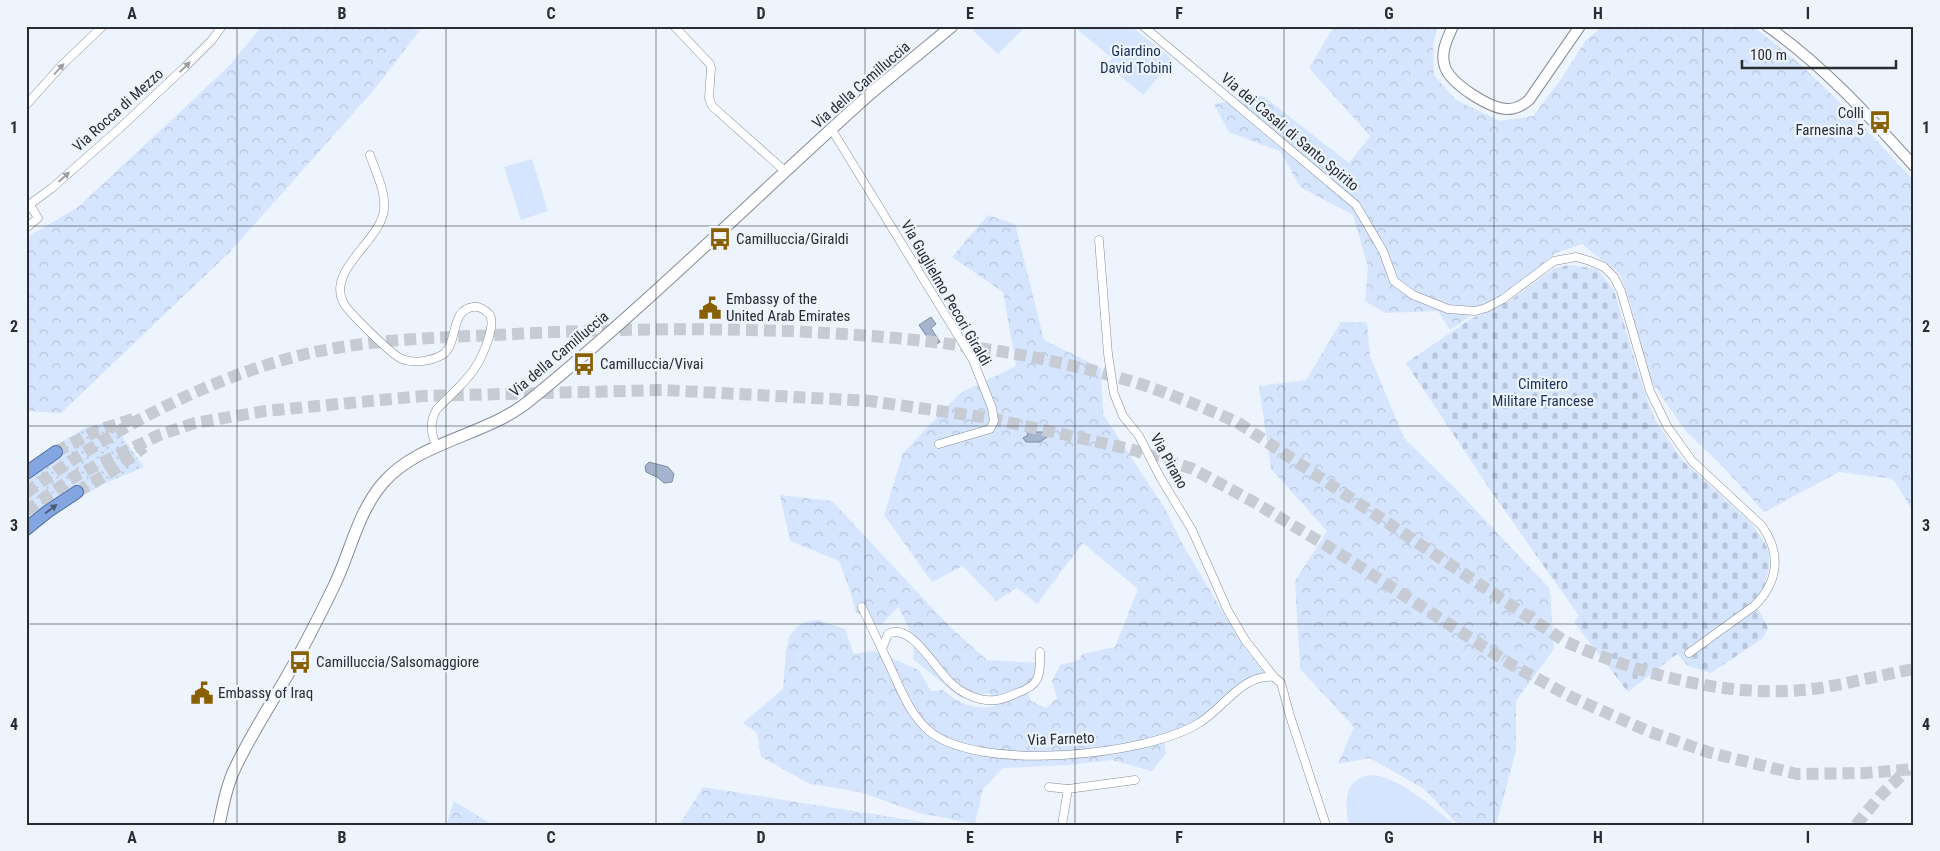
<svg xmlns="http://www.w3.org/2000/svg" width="1940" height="851" font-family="'Roboto Condensed',sans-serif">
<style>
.forest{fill:url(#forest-crowns)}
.cemetery{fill:url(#cemetery-stones)}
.park{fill:url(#park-dots)}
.garden{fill:#d6e5fe}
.water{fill:#a6b5cf;stroke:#808c9f}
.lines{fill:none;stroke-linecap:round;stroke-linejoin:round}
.trunk-tunnel{stroke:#c7ccd4;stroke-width:12;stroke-dasharray:12 6;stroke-linecap:butt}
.minor-casing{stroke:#868c97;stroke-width:9}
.tertiary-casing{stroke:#868c97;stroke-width:12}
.secondary-casing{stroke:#868c97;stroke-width:13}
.trunk-casing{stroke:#4f6d9f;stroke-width:14}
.minor{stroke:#fff;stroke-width:8}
.tertiary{stroke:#fff;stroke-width:10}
.secondary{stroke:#fff;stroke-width:11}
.trunk{stroke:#83a6e2;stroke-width:12}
.oneway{fill:#9fa0a2}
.oneway2{fill:#4d5d77}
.grid{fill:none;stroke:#292c30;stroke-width:1;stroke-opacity:0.55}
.labels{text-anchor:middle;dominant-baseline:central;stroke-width:4.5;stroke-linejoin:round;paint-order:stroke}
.park-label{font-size:15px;fill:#1b3054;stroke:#eef4fd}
.street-label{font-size:15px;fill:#292c30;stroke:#eef4fd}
.poi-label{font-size:15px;fill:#292c30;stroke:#eef4fd;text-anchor:start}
.neatline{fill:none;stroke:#292c30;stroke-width:2}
.grid-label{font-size:16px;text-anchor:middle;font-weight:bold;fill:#292c30}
</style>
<defs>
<pattern id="forest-crowns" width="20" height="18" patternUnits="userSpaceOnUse" patternTransform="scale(1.25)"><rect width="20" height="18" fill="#d6e5fe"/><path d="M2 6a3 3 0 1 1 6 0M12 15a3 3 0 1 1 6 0" fill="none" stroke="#b8c5da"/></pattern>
<pattern id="cemetery-stones" width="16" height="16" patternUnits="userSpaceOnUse" patternTransform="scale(1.25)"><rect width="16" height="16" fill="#d6e5fe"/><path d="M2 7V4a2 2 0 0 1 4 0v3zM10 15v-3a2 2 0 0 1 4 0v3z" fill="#b8c5da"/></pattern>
<pattern id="park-dots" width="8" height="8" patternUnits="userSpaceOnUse" patternTransform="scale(1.25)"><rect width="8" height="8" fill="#d6e5fe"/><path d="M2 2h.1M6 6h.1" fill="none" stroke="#b8c5da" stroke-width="1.8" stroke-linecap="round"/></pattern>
</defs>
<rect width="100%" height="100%" fill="#eef4fd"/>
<!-- forest -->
<g class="forest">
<polygon points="262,26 423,26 373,91 229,253 61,413 26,411 26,238 78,207 228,67"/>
<polygon points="1334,26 1438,26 1433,44 1434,75 1456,100 1500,121 1533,116 1561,79 1586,40 1603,26 1753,26 1801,65 1856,118 1914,181 1914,513 1893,479 1839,472 1764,512 1723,467 1685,430 1649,378 1629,299 1620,274 1582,244 1556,253 1512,288 1450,330 1438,311 1385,313 1365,301 1368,267 1353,215 1300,187 1281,152 1229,132 1214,104 1263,96 1349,163 1370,136 1309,68"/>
<path d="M988,215L1015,224L1044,340L1101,368L1103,414L1165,509L1184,547L1245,649L1265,673L1244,682L1208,714L1189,727L1164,735L1166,754L1152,771L1111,760L1069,765L1003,768L983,789L975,824L919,813L860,792L810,784L761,757L757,733L743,723L783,689L786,650L790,635L797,627L805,622L818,620L845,629L854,654L871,651L877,652L919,670L931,691L943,690C959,704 973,710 995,706L990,693L961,698L913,659C916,640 907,623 898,607L880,626L856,612L850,591L839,561L790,541L780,495L832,501L951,628L987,660L1041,663L1027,691L1031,701L1046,708L1057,698L1052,681L1060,665L1079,660L1082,654L1115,647L1138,589L1083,543L1037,604L1017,588L996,601L963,566L932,582L884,515L903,453L960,393L1016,366L1003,292L952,257Z"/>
<polygon points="1341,322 1367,322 1370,356 1404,438 1457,490 1550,589 1554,649 1516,701 1516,751 1496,825 1458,825 1424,789 1370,758 1338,764 1354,727 1300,669 1295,581 1327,531 1271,469 1259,386 1306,380"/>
<polygon points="703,787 942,825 679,825"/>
<polygon points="454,801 493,825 446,825"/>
</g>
<!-- cemetery -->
<polygon class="cemetery" points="1570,265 1597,269 1614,290 1643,388 1655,420 1683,461 1753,525 1765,543 1769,554 1769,568 1764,588 1754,601 1768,628 1763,638 1711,673 1688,666 1677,654 1628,692 1574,622 1579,616 1491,491 1406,363 1469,320 1511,300 1554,268"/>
<!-- park -->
<polygon class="park" points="111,421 144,467 106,483 80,497 75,487 26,523 26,480 38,470 53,447 83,429"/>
<!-- garden -->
<g class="garden">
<polygon points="968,26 1026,26 998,54"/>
<polygon points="1073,26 1131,26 1173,60 1143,95 1107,65 1112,58"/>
<polygon points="532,159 548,211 521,220 504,167"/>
<path d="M1371,775C1398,776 1434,808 1455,825H1349C1345,803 1342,779 1371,775Z"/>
</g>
<!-- water -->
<g class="water">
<polygon points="931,317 936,324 931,328 940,342 933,346 919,325"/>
<polygon points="1026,427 1028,427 1032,432 1049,432 1050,435 1040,442 1026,442 1023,438 1028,435"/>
<polygon points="649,462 668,467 674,474 672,482 664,483 657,477 646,472 645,466"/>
</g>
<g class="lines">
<!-- trunk-tunnel -->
<g class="trunk-tunnel">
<polyline points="56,452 96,431 136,418"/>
<polyline points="77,492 112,471 144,447"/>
<path d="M26,493C103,435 190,387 283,360C358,338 438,338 515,334C606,329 696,328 787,331C906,336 1022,348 1137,383C1171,394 1204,408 1237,422L1566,642C1641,675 1731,699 1813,689C1847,684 1881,675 1914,669"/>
<polyline points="26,511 77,475 159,435 195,423 265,411 423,396 663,390 870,401 989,418 1130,449 1193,469 1252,501 1337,552 1512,665 1571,697 1650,732 1711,753 1797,774 1865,773 1914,769"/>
<polyline points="1856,825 1881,795 1908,769"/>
</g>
<defs>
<g id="minor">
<polyline points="674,26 710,64 711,68 709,98 712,106 786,172"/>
<path d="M1143,26L1356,205L1383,251L1394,281L1413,295L1448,309L1475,311L1486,308L1503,299L1554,261L1576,257L1590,261L1604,267L1614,277L1621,291L1650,391L1667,426L1692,461L1762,526C1782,554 1778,583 1754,606L1689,653"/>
<polyline points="26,105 63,64 103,26"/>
<polyline points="832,130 973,360 992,408 994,421 990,429 939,444"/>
<path d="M370,155C375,171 386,191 384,209C382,240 327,269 343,302C347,311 393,356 402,359C414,364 431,361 442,355C459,345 449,310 473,307C479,306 486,310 490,315C493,321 491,330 489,337C477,375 463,382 437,409C429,422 431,434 437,448"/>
<polyline points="26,207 52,188 120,128 186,66 212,40 222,26"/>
<polyline points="26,228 38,218 30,205"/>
<polyline points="1099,240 1108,354 1114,394 1123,416 1139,436 1160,477 1192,530 1228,611 1245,640 1274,677 1281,683 1290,716 1326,825"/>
<path d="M862,607C872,629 883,651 893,673C902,693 911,715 928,730C976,773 1147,756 1199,723C1223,709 1243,673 1274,677"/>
<path d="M882,649L888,634C910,621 936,670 950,682C961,693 979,702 995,700C1002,700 1010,696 1017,693C1041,685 1040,675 1040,652"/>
<polyline points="1049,787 1068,789"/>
<polyline points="1062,825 1068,789 1135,780"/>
</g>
<g id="tertiary">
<path d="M1453,26C1447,39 1440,53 1445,67C1451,84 1490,109 1508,109C1516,109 1523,105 1529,100L1580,26"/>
<path d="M1767,26C1823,65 1869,116 1914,166"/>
</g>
<path id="secondary" d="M219,825C223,805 227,784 236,766C250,737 267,710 283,683C302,651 319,617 335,584C351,550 358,512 383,483C419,441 486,436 529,401C647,305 756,196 870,94C897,71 925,49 952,26"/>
<g id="trunk">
<polyline points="26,473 56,452"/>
<polyline points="26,529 47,512 77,492"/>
</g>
</defs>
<!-- minor casing -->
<use href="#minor" class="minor-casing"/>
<!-- tertiary casing -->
<use href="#tertiary" class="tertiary-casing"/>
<!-- secondary casing -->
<use href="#secondary" class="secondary-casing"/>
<!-- trunk casing -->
<use href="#trunk" class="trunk-casing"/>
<!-- minor -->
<use href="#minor" class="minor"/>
<!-- tertiary -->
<use href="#tertiary" class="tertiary"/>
<!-- secondary -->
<use href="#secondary" class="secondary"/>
<!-- trunk -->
<use href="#trunk" class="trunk"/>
</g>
<!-- one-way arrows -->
<defs><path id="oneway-solid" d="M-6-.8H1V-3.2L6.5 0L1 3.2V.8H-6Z" transform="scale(1.25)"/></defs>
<g class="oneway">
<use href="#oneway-solid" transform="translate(185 67) rotate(-44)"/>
<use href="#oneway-solid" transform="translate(59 69) rotate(-48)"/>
<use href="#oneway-solid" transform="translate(64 177) rotate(-42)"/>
</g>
<use class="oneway2" href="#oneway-solid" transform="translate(51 509) rotate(-37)"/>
<!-- grid -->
<path class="grid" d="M237,26V825M446,26V825M656,26V825M865,26V825M1075,26V825M1284,26V825M1494,26V825M1703,26V825M26,226H1914M26,426H1914M26,624H1914"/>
<!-- icons -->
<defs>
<symbol id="bus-bare" viewBox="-9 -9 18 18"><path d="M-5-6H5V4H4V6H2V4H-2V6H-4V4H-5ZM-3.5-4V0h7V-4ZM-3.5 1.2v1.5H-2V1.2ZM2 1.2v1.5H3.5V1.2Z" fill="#886000" stroke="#eef4fd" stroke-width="2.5" paint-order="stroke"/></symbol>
<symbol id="civic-bare" viewBox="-9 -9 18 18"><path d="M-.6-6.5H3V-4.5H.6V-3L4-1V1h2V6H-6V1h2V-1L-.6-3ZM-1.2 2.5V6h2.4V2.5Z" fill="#886000" stroke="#eef4fd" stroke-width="2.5" paint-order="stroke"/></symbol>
</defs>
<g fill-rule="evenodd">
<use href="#bus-bare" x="1864" y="106" width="32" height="32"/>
<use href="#bus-bare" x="704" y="223" width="32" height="32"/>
<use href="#civic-bare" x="694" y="292" width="32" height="32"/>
<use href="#bus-bare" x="568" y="348" width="32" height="32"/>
<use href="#bus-bare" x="284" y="646" width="32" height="32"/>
<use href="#civic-bare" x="186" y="677" width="32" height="32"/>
</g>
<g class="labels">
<!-- park labels -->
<g class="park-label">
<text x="1136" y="51">Giardino<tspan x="1136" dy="17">David Tobini</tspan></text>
<text x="1543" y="384">Cimitero<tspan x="1543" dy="17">Militare Francese</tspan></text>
</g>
<!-- street labels -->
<g class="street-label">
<text transform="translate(861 85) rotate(-41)">Via della Camilluccia</text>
<text transform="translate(118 110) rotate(-42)">Via Rocca di Mezzo</text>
<text transform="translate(1290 132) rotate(40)">Via dei Casali di Santo Spirito</text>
<text transform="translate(946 293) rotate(60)">Via Guglielmo Pecori Giraldi</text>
<text transform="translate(559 354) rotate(-40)">Via della Camilluccia</text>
<text transform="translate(1169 461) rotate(61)">Via Pirano</text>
<text transform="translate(1061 739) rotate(-2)">Via Farneto</text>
</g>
<!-- poi labels -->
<g class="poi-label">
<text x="1864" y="113" text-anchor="end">Colli<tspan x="1864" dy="17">Farnesina 5</tspan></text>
<text x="736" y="239">Camilluccia/Giraldi</text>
<text x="726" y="299">Embassy of the<tspan x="726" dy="17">United Arab Emirates</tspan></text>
<text x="600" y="364">Camilluccia/Vivai</text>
<text x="316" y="662">Camilluccia/Salsomaggiore</text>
<text x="218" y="693">Embassy of Iraq</text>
</g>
</g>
<!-- border -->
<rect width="1940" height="851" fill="none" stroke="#eef4fd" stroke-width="55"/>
<!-- scale -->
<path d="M1742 60v8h154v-8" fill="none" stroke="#292c30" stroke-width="2.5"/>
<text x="1750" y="60" font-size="15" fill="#292c30" stroke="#eef4fd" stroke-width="4" paint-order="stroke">100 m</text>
<rect x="28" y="28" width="1884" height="796" class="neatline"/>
<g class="grid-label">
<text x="132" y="19">A</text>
<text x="342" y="19">B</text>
<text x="551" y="19">C</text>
<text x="761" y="19">D</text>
<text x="970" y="19">E</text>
<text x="1179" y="19">F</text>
<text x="1389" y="19">G</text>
<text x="1598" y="19">H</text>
<text x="1808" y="19">I</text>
<text x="14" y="133">1</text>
<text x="1926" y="133">1</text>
<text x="14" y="332">2</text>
<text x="1926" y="332">2</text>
<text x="14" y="531">3</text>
<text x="1926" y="531">3</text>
<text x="14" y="730">4</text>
<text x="1926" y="730">4</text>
<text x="132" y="843">A</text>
<text x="342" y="843">B</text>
<text x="551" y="843">C</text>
<text x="761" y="843">D</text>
<text x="970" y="843">E</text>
<text x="1179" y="843">F</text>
<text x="1389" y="843">G</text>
<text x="1598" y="843">H</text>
<text x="1808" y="843">I</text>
</g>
</svg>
